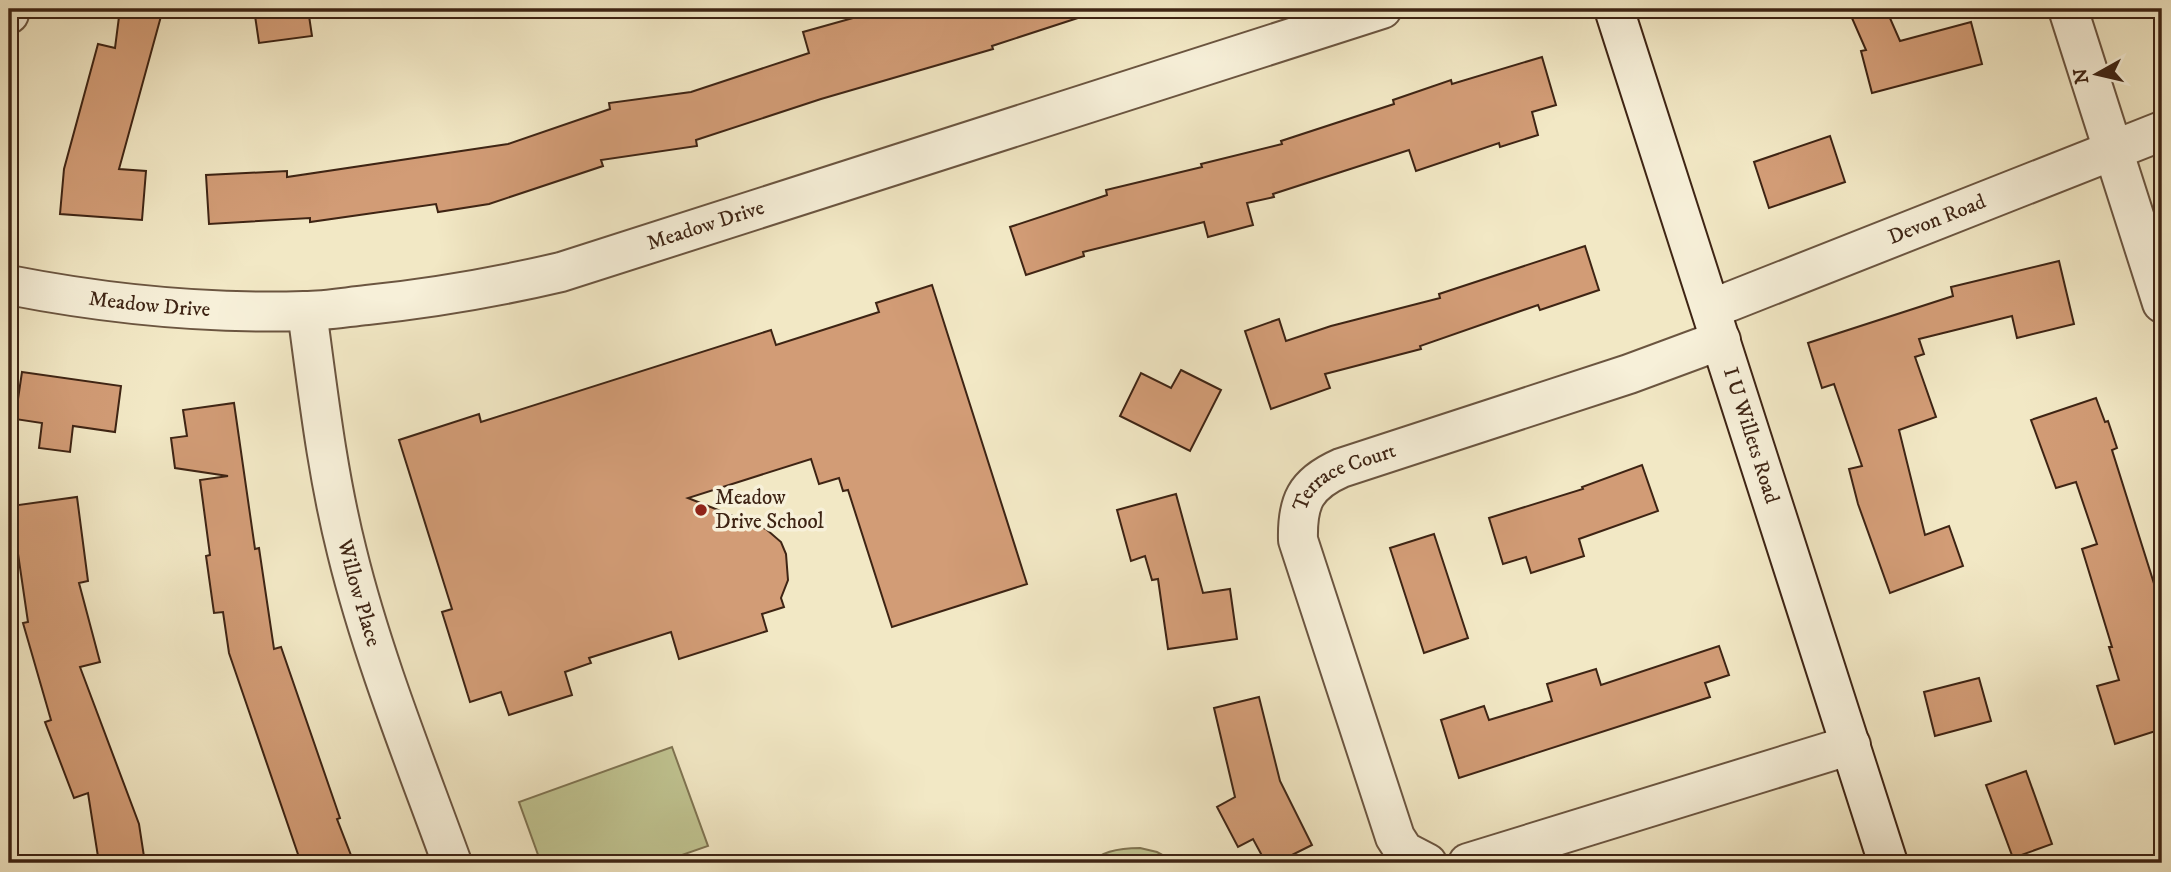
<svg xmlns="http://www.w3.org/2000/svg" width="2171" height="872" font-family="'IM FELL DW Pica',serif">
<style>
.green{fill:#c0c491;stroke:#7f7452;stroke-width:2}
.building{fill:#d29c76;stroke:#3e2414;stroke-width:2}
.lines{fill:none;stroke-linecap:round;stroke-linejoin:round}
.minor-casing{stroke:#6b5540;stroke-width:42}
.secondary-casing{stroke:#3e2414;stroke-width:42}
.minor{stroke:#f7f0d9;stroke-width:38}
.secondary{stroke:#f7f0d9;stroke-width:38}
.poi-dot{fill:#8f2418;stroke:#f7f0d9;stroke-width:2.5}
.labels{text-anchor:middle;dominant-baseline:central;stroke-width:7;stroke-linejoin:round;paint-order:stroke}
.street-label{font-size:21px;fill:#3e2414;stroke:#f7f0d9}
.poi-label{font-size:21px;fill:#3e2414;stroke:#f7f0d9;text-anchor:start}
</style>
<rect width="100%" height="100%" fill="#f2e8c5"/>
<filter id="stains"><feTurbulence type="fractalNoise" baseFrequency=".00286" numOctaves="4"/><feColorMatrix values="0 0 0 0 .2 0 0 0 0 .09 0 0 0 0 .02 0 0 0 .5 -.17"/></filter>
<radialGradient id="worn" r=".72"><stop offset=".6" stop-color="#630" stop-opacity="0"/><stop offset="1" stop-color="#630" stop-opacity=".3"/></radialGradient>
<!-- green -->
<g class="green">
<polygon points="672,747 708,846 659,863 541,863 519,802"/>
<path d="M1140,848L1157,852L1177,863H1091C1102,850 1124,848 1140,848Z"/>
</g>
<!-- building -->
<g class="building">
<polygon points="120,9 163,9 119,169 146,171 142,220 60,214 64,169 98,44 115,48"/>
<polygon points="254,9 308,9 312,36 259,43"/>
<polygon points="885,9 1086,9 1087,15 992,46 993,49 821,99 696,140 697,146 601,160 603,166 489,204 438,212 436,204 310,222 310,218 209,224 206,175 287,171 287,177 508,144 610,109 609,103 691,92 809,53 803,32"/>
<polygon points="1848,9 1886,9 1900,41 1971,22 1982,64 1872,93 1861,51 1866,50"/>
<polygon points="1542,57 1556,105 1532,112 1538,135 1500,147 1499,143 1416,171 1409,150 1273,194 1274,197 1247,203 1253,225 1208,237 1204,222 1083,252 1084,256 1026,275 1010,227 1107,195 1106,190 1202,167 1201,164 1282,144 1281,141 1394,104 1393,100 1451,80 1452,84"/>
<polygon points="1830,136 1845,182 1769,208 1754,162"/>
<polygon points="1585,246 1599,290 1540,310 1538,305 1420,346 1421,349 1325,374 1330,388 1271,409 1245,331 1279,319 1286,341 1331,326 1440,298 1439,294"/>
<polygon points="2059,261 2074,324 2017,338 2012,316 1919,339 1924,354 1915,357 1936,417 1899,430 1925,535 1949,526 1963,566 1890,593 1858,504 1849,469 1862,466 1834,384 1822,388 1808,343 1953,296 1951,287"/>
<polygon points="932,285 1027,584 892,627 848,490 843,491 839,478 819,484 811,459 688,498 766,529 781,542 786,554 788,580 781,598 784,607 762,614 767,631 679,659 671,632 589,658 591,663 565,672 572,695 509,715 501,692 470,702 442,612 452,609 399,440 479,414 481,422 771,330 776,345 879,312 876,303"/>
<polygon points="1181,370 1221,390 1190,451 1120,416 1141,373 1171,388"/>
<polygon points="22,372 121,386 115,432 73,426 70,452 39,448 42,423 15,419"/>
<polygon points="2096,398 2105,422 2108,421 2117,448 2112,450 2162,609 2162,729 2115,744 2097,686 2119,680 2109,647 2112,647 2082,549 2097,544 2076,482 2056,488 2031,420"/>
<polygon points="234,403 255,549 259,548 274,649 281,647 340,818 337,819 354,863 301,863 229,653 223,612 214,613 206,556 210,555 200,480 228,476 175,468 171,438 187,436 183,410"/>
<polygon points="1642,465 1658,511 1579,539 1584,556 1531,573 1526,557 1503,564 1489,518 1583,489 1582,487"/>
<polygon points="1176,494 1203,593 1230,589 1237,639 1168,649 1158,579 1152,580 1145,556 1131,561 1117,510"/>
<polygon points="77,497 88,581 79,583 100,662 80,667 139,824 145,863 99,863 88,793 74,798 45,722 51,720 23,623 28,622 11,506"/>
<polygon points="1434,534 1468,638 1424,653 1390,548"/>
<polygon points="1719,646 1729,675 1705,683 1710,697 1459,778 1441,720 1484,706 1489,720 1552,701 1547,684 1596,669 1601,685"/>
<polygon points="1979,678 1991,721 1935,736 1924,692"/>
<polygon points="1259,697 1280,781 1312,845 1276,863 1266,863 1253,839 1238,847 1217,807 1235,797 1214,708"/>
<polygon points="2026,771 2052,844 2013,858 1986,785"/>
</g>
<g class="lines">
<defs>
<g id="minor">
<polyline points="2068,9 2162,303"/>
<polyline points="9,14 10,9"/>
<path id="s1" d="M9,285C106,304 205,314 304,311C325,311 347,307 367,305C433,298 497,287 561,272L1382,9"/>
<path id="s2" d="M1711,309L2162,131"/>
<path id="s3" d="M307,311C318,392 327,473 347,552C373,658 415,761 452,863"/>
<path id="s4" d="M1427,863L1404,851L1395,837L1298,540C1297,502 1305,484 1341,468L1629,374L1721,340"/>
<polyline points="1468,863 1851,745"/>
</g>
<g id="secondary">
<path id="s5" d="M1614,9L1888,863"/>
</g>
</defs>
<!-- minor casing -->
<use href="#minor" class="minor-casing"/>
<!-- secondary casing -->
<use href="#secondary" class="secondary-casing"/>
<!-- minor -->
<use href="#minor" class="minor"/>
<!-- secondary -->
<use href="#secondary" class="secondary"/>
</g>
<!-- markers -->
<circle class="poi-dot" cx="701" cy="510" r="7"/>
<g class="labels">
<!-- street labels -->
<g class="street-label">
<text stroke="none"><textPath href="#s2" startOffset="243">Devon Road</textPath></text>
<text stroke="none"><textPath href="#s1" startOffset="709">Meadow Drive</textPath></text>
<text stroke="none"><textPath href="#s1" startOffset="142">Meadow Drive</textPath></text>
<text stroke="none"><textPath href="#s5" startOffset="448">I U Willets Road</textPath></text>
<text stroke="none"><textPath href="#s4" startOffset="444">Terrace Court</textPath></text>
<text stroke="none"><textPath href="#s3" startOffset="287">Willow Place</textPath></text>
</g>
<!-- poi labels -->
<g class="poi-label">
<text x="715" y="498">Meadow<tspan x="715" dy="24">Drive School</tspan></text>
</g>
</g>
<!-- margin -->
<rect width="2171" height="872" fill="none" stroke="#f2e8c5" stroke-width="35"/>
<rect x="10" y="10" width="2150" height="851" fill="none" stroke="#3e2414" stroke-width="3.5"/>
<rect x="18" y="18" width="2136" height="837" fill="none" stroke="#3e2414" stroke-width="2"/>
<!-- north arrow -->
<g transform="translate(2097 74) rotate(262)" stroke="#f7f0d9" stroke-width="5" paint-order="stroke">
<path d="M0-5L12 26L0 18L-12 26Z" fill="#3e2414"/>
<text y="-10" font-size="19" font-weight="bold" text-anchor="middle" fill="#3e2414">N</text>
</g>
<rect width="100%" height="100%" filter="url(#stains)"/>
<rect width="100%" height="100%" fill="url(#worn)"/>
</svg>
